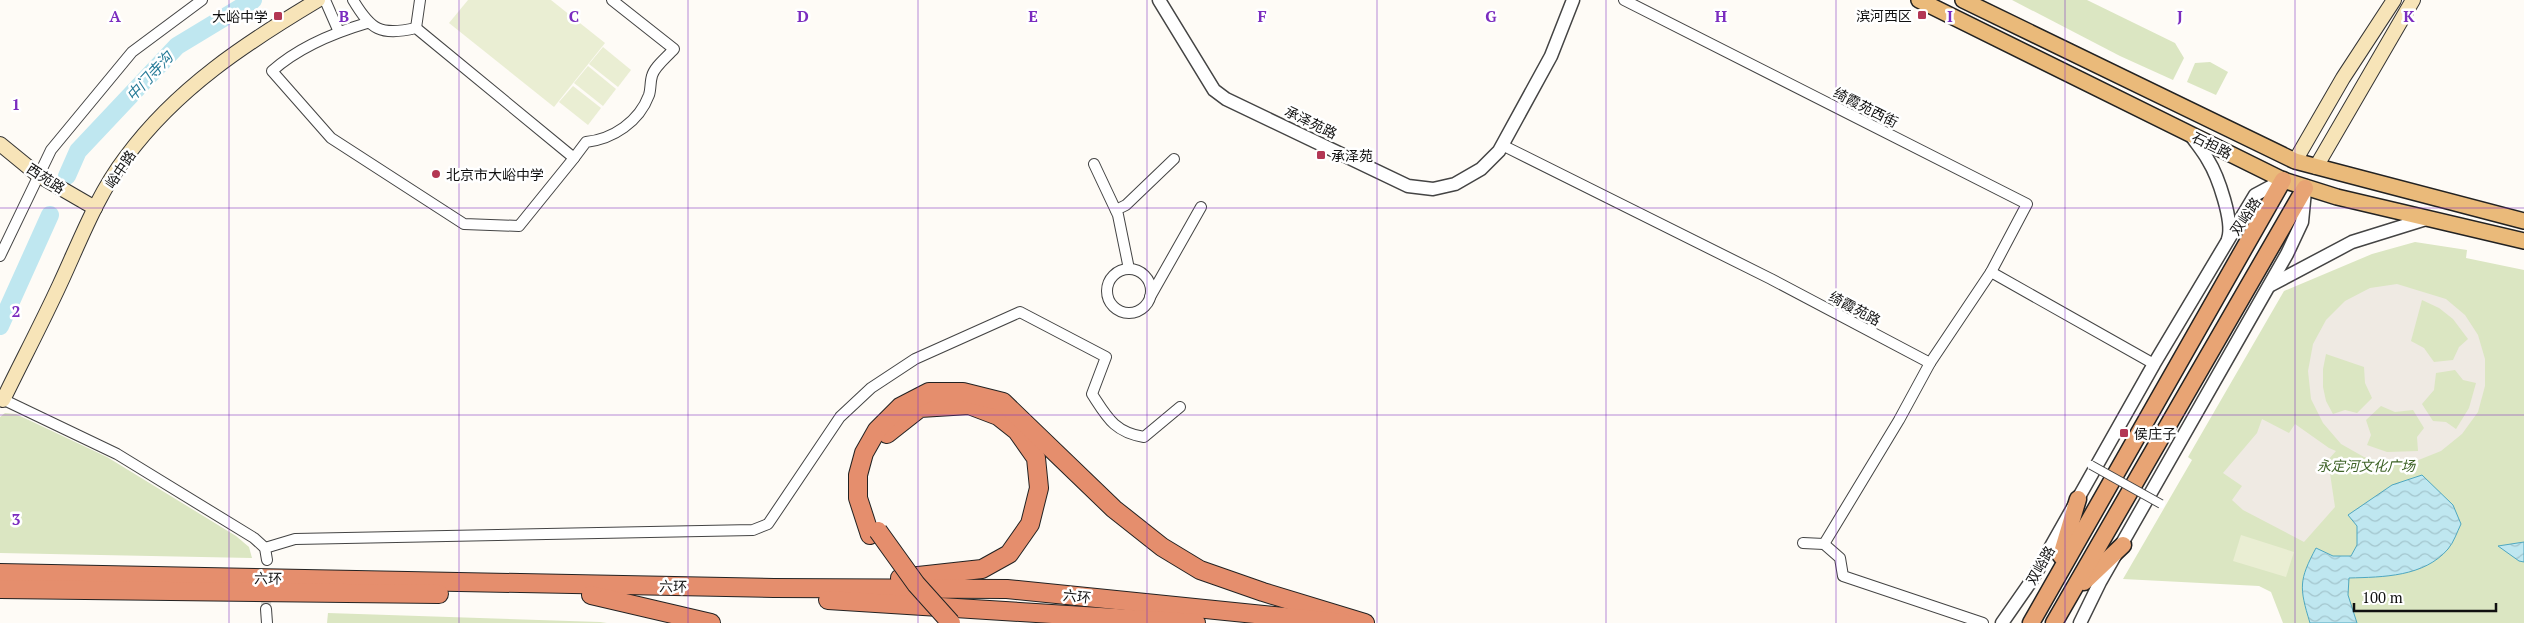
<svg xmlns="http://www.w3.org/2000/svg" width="2524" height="623" font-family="'PT Serif','Noto Sans SC',serif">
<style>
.park{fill:#dbe6c2}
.pitch{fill:#eaeed3}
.plaza{fill:#efeae3;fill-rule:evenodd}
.water{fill:url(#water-waves);stroke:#4ea7c0}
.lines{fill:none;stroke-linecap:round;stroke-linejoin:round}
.river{stroke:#bfe7f0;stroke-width:18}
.minor-tunnel{stroke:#dad8d4;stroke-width:10;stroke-dasharray:10 5;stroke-linecap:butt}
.minor-casing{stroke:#444;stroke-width:12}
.tertiary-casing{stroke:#444;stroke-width:15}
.secondary-casing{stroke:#333;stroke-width:16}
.primary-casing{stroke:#222;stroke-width:18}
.trunk-casing{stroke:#222;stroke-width:19}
.motorway-casing{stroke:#222;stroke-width:20}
.minor{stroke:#fff;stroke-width:10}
.tertiary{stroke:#fff;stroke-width:12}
.secondary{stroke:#f7e4b8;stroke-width:14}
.primary{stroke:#eaba7a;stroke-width:15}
.trunk{stroke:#e8a474;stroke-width:16}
.motorway{stroke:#e58e6d;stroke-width:18}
.pedestrian-bridge-casing{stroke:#444;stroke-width:10;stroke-linecap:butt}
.motorway-bridge-casing{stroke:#222;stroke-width:20;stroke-linecap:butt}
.pedestrian-bridge{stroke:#fff;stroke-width:8}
.motorway-bridge{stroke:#e58e6d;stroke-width:18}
.grid{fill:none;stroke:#7b2cbf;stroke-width:1;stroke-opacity:0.55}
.poi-dot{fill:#b33754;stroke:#fff;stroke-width:2}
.labels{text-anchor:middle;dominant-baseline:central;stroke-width:5;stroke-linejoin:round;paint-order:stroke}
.poi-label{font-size:14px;fill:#111;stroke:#fff;text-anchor:start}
.street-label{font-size:14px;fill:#111;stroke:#fff}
.park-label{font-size:14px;font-style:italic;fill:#3e6327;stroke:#fff}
.water-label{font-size:15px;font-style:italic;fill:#267a97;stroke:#fff}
.grid-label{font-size:16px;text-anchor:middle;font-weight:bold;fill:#7b2cbf;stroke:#fff;stroke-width:5;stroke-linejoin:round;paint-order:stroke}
</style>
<defs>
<pattern id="water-waves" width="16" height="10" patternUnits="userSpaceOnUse" patternTransform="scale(1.25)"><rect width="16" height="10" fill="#bfe7f0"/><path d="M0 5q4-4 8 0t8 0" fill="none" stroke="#a3c5cd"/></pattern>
</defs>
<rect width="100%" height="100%" fill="#fefbf6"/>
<!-- park -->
<g class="park">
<polygon points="2012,0 2087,0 2175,43 2184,58 2173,80 2120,56"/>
<polygon points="2210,62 2228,72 2216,95 2187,82 2195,63"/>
<polygon points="2415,242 2467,250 2466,258 2524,270 2524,623 2283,623 2271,592 2259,586 2123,579 2192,460 2188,457 2284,291 2372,254"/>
<polygon points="5,413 16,414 107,457 236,536 249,547 252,558 0,553 0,417"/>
<polygon points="328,613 600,622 607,623 327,623"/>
</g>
<!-- pitch -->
<g class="pitch">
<polygon points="468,0 551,0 605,43 554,107 449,23"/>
<polygon points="603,47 631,70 618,87 589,64"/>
<polygon points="588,66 616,89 603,106 574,83"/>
<polygon points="573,86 601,108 588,125 559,102"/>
<polygon points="2241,535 2294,552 2286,577 2233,561"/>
</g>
<!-- plaza -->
<g class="plaza">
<path d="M2397,284L2446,299L2465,315L2478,335L2485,359V386L2478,412L2462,434L2441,451L2416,461L2390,463L2364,457L2341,444L2323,423L2311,399L2308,371L2313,344L2326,320L2345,301L2370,288ZM2422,300L2439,308L2453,319L2468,339L2459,347L2453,360L2434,362L2424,348L2411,341ZM2326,354L2364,367L2365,383L2372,398L2357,413L2345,410L2333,414L2326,401L2323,387V369ZM2455,370L2463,380L2476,383L2469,408L2456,429L2446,422L2433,421L2422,404L2434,390L2436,373ZM2381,406L2395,412L2413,410L2424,428L2417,437L2418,451L2387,452L2367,445L2371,435L2366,420Z"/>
<polygon points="2262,419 2289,433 2295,424 2329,448 2336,451 2328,460 2335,507 2304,542 2243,510 2232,500 2242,486 2223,473 2257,433"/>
</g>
<!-- water -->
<g class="water">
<path d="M2422,475L2453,505L2461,524C2457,532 2454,542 2448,549C2424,577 2383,577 2349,578L2348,595L2357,623H2310C2299,587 2299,580 2316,548L2333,556H2351L2357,545V526L2348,515L2392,485Z"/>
<polygon points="2524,542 2524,562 2519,561 2498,546"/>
</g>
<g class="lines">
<!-- river -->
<g class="river">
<polyline points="67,176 78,151 177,46 253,0"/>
<polyline points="0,326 50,215"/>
</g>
<!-- minor-tunnel -->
<polyline class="minor-tunnel" points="266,609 267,560"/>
<defs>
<g id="minor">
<polyline points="325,0 339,32"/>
<path d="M353,0C371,30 380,36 416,28L574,158L519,226L464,224L331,138L272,71C299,47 333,33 367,23"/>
<polyline points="1624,0 2027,204 1991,272"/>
<polyline points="416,28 420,0"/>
<polyline points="1502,145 1771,279 1930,363 1991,272 2154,364"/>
<path d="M574,158L586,142C613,139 639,122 649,95C651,89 650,82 652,76C654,67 667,57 674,49L612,0"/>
<polyline points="1094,164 1118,215 1129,269"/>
<polyline points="1116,210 1126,205 1174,159"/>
<polyline points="0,256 51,150 132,52 202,0"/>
<circle cx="1129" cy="291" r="22"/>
<polyline points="1150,297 1201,207"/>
<polyline points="0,398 117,454 254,538 265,548 267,560"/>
<polyline points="1803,543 1824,544 1840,558 1843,576 1983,623"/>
<polyline points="1824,544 1899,420 1930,363"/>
<path d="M265,548L295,539L753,530L768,524L840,417L871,388L915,359L1020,312L1106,357L1092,394C1107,417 1114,432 1144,437L1180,407"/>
<polyline points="266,609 267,623"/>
</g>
<g id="tertiary">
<polyline points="1159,0 1214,90 1226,99 1408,186 1433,189 1455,184 1481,169 1499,151 1551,56 1573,0"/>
<path d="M2190,134C2196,143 2203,151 2208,160C2218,176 2234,222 2228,239"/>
<polyline points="2271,285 2352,242 2426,219"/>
<polyline points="2002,623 2032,580 2154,364 2255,195 2283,180"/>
<polyline points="2080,623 2100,582 2287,254 2302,222 2305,191"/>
</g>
<g id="secondary">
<polyline points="0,144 38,175 95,208"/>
<polyline points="2295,161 2343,78 2394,0"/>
<polyline points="2316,167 2413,0"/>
<path d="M3,400C22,361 42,323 60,284C80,241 97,195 126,157C177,88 246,43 318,0"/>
</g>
<g id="primary">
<polyline points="1919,0 2283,180 2337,197 2524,241"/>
<polyline points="1963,0 2295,161 2524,221"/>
</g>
<g id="trunk">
<polyline points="2061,556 2078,499"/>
<polyline points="2084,582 2123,545"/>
<polyline points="2031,623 2283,180"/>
<polyline points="2054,623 2305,188"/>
</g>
<g id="motorway">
<polyline points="887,434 920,408 969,405 998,416 1017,431 1036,458 1039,488 1030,524 1009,554 982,569 900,578"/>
<polyline points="870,535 858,498 858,475 864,453 877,430 900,407 929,392 963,392 1003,402 1114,509 1162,547 1200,570 1263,592 1365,623"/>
<polyline points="0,573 774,588 1007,589 1344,623"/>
<polyline points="0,589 439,594"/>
<polyline points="591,595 711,623"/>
<polyline points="828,600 1196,623"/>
</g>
</defs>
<!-- minor casing -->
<use href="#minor" class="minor-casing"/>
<!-- tertiary casing -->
<use href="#tertiary" class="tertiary-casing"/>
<!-- secondary casing -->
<use href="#secondary" class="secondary-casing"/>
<!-- primary casing -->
<use href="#primary" class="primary-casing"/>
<!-- trunk casing -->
<use href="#trunk" class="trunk-casing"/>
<!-- motorway casing -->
<use href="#motorway" class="motorway-casing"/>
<!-- minor -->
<use href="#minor" class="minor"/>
<!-- tertiary -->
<use href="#tertiary" class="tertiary"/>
<!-- secondary -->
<use href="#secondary" class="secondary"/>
<!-- primary -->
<use href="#primary" class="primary"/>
<!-- trunk -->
<use href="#trunk" class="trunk"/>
<!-- motorway -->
<use href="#motorway" class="motorway"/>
<defs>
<polyline id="pedestrian-bridge" points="2091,465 2161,504"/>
<polyline id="motorway-bridge" points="878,531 916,584 951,623"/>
</defs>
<!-- pedestrian-bridge casing -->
<use href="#pedestrian-bridge" class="pedestrian-bridge-casing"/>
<!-- motorway-bridge casing -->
<use href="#motorway-bridge" class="motorway-bridge-casing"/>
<!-- pedestrian-bridge -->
<use href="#pedestrian-bridge" class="pedestrian-bridge"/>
<!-- motorway-bridge -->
<use href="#motorway-bridge" class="motorway-bridge"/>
</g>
<!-- grid -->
<path class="grid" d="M229,0V623M459,0V623M688,0V623M918,0V623M1147,0V623M1377,0V623M1606,0V623M1836,0V623M2065,0V623M2295,0V623M0,208H2524M0,415H2524"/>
<!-- markers -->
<g class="poi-dot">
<rect x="1917" y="10" width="10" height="10" rx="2.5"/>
<rect x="273" y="11" width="10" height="10" rx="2.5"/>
<rect x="1316" y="150" width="10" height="10" rx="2.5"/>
<circle cx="436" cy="174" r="5"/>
<rect x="2119" y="428" width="10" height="10" rx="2.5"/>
</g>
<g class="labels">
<!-- poi labels -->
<g class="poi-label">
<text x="1912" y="15" text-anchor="end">滨河西区</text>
<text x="268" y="16" text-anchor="end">大峪中学</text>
<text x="1331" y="155">承泽苑</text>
<text x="446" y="174">北京市大峪中学</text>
<text x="2134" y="433">侯庄子</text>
</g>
<!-- street labels -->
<g class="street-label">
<text transform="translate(1866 107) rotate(27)">绮霞苑西街</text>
<text transform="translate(1311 122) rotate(26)">承泽苑路</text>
<text transform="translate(2212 145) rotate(26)">石担路</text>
<text transform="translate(120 169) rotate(-56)">峪中路</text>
<text transform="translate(46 178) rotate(33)">西苑路</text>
<text transform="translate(2245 216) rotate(-56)">双峪路</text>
<text transform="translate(1855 308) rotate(28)">绮霞苑路</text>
<text transform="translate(2040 565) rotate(-60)">双峪路</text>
<text transform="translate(268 578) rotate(1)">六环</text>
<text transform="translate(673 586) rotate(1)">六环</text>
<text transform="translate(1077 596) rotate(6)">六环</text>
</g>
<!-- park labels -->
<g class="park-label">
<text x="2366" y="465">永定河文化广场</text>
</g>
<!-- water labels -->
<g class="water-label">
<text transform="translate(149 76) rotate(-47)">中门寺沟</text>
</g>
</g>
<g class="grid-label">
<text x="115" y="22">A</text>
<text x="344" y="22">B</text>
<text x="574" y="22">C</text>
<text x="803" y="22">D</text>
<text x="1033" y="22">E</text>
<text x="1262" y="22">F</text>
<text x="1491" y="22">G</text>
<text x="1721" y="22">H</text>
<text x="1950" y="22">I</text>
<text x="2180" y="22">J</text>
<text x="2409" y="22">K</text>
<text x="16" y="110">1</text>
<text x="16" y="317">2</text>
<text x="16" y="525">3</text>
</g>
<!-- scale -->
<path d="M2354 603v8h142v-8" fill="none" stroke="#111111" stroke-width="2.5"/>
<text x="2362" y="603" font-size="15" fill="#111111" stroke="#ffffff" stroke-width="4" paint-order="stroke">100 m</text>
</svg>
